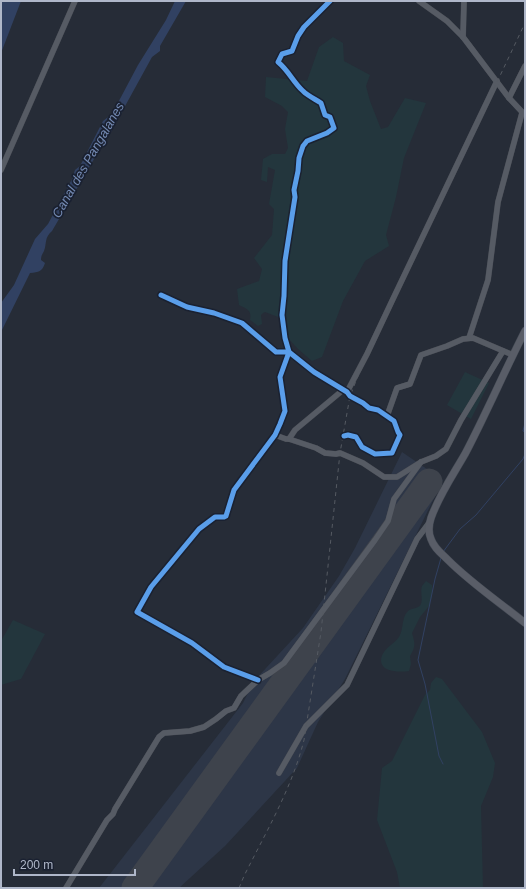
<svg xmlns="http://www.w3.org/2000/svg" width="526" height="889" font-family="Arial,sans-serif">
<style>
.airport{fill:#2d3647}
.green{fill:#23363d}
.water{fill:#314162}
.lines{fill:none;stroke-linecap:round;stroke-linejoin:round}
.stream{stroke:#314162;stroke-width:1}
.runway{stroke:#3e434c;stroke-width:27}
.minor-casing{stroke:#43474f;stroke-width:6}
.major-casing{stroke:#434953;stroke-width:8}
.minor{stroke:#565b64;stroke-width:5.5}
.major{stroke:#595d67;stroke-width:7}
.rail{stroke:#555a62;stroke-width:1;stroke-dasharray:4 4;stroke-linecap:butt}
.cycleway-casing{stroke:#1a2131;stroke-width:8}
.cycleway{stroke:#5a9eea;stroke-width:5}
.labels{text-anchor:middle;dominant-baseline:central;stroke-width:3.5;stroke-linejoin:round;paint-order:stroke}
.water-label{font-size:13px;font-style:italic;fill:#748ab3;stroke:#1a2131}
</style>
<rect width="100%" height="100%" fill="#262c37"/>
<!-- airport -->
<polygon class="airport" points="402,452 443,480 345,679 318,722 297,768 225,846 179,888 99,888 243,703 254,681 303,628 339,576 355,548"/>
<!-- green -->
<g class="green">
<path d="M333,37L343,43L344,61L370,75L366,86L370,101L381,129L388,127L405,98L426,103L404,158L396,197L386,235L389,246L365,261L343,301L322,357L312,361L298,349L287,337L286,320L265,312L263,313L261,315L262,324L258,326L250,320C252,310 247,309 239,305L237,289L259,281L262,269L254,258L272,235L274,209L269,204L275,170L268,167L267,182L261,180L263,159L272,154H285L288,148L285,129L288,112L282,106L265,97L266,77L307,81L319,47Z"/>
<polygon points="465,372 489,383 471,419 447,405"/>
<path d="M426,581L432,585V596L429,606L420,617L412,633C415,644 416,646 410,656L411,664L409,671C401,672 382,673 381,661C381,657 382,655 384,652C388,646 395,643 399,637C404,629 401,618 408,611C411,608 419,609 421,604C423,599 420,591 422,586C423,584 425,583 426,581Z"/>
<polygon points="13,620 45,634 21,679 1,685 1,641"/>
<polygon points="436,677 442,679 482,732 495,763 493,777 481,806 483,888 400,888 397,872 377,820 382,768 392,761 425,695 430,690 431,683"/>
</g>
<!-- water -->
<g class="water">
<polygon points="1,1 21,1 1,53"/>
<path d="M175,1H186L160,46V51L152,57L107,139L102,144L94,159L52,231C44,238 47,243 44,251C42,255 41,256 41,260L45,263C42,272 39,272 30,273L1,332V303L14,285L35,239L48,224L72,179L75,170L80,166L103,121L112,114L138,65L166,20Z"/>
</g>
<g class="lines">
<!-- stream -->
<g class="stream">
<polyline points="525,423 523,431 525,432"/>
<polyline points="443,552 460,529 476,515 523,459 525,454"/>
<polyline points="441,558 435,579 418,660 425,684 439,756 443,764"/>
</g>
<!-- runway -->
<polyline class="runway" points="135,888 429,482"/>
<defs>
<g id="minor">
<path d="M330,1L304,27L298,36L292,51L282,54L278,62C289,71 293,82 303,91C308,96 315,99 321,103L325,115L330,117L334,128L327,133L307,141L303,146L299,158L298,171L294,190L295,197L285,261L284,296L282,315L285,338L289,352L314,372L347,392L350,396L363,403L369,408L378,410L394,421L398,432L400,435L392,453L375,454L362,447L356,437L348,435L344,436"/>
<polyline points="419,1 447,21 463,37 509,98 524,114"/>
<polyline points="463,37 464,1"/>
<polyline points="509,98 525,66"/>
<polyline points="1,170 75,1"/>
<polyline points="161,295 187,307 214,313 242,323 276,352 289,352 280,377 285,411 280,424 275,435 234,490 226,516 224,517 215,517 199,529 151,587 137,612 192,643 224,667 258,680"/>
<polyline points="469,338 488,280 498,202 522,113"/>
<polyline points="347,392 367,354 392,301 497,81"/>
<polyline points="387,416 397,388 410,384 421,355 447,346 463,339 473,338 513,355"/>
<polyline points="275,435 286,439 289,439 316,448 325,453 336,454 340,453 363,463 384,477 397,477 421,462 436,456 446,449 461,420 503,351"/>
<polyline points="289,439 295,430 343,390"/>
<polyline points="279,773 306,726 347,685 417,539 429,523"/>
<polyline points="66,888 107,820 113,814 115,809 159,737 164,733 190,731 204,727 216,719 226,711 234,708 241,696 258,680 270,673 284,663 375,540 388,521 394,499 421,462"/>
</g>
<path id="major" d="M525,331C504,372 486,414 465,454C453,475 439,495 431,518C429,524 428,532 431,539C434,548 441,553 448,560C471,583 499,602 525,623"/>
</defs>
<!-- minor casing -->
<use href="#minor" class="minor-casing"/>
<!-- major casing -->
<use href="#major" class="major-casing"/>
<!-- minor -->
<use href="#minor" class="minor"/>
<!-- major -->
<use href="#major" class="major"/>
<!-- rail -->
<path class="rail" d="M239,888L244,876C266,832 292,788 304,740L321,632L340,453L350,396L358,376L525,23"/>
<defs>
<g id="cycleway">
<path d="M330,1L304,27L298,36L292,51L282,54L278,62C289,71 293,82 303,91C308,96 315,99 321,103L325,115L330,117L334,128L327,133L307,141L303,146L299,158L298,171L294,190L295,197L285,261L284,296L282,315L285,338L289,352L314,372L347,392L350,396L363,403L369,408L378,410L394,421L398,432L400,435L392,453L375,454L362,447L356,437L348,435L344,436"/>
<polyline points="161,295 187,307 214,313 242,323 276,352 289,352 280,377 285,411 280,424 275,435 234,490 226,516 224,517 215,517 199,529 151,587 137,612 192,643 224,667 258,680"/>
</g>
</defs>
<!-- cycleway casing -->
<use href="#cycleway" class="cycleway-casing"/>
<!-- cycleway -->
<use href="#cycleway" class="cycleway"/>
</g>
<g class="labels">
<!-- water labels -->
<g class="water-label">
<text transform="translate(88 160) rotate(-60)">Canal des Pangalanes</text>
</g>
</g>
<!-- border -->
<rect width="526" height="889" fill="none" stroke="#afb7c9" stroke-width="4"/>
<!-- scale -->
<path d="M14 869v6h121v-6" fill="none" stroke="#afb7c9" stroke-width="2"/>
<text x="20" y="869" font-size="12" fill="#afb7c9" stroke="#1a2131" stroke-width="3" paint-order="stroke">200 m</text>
</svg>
